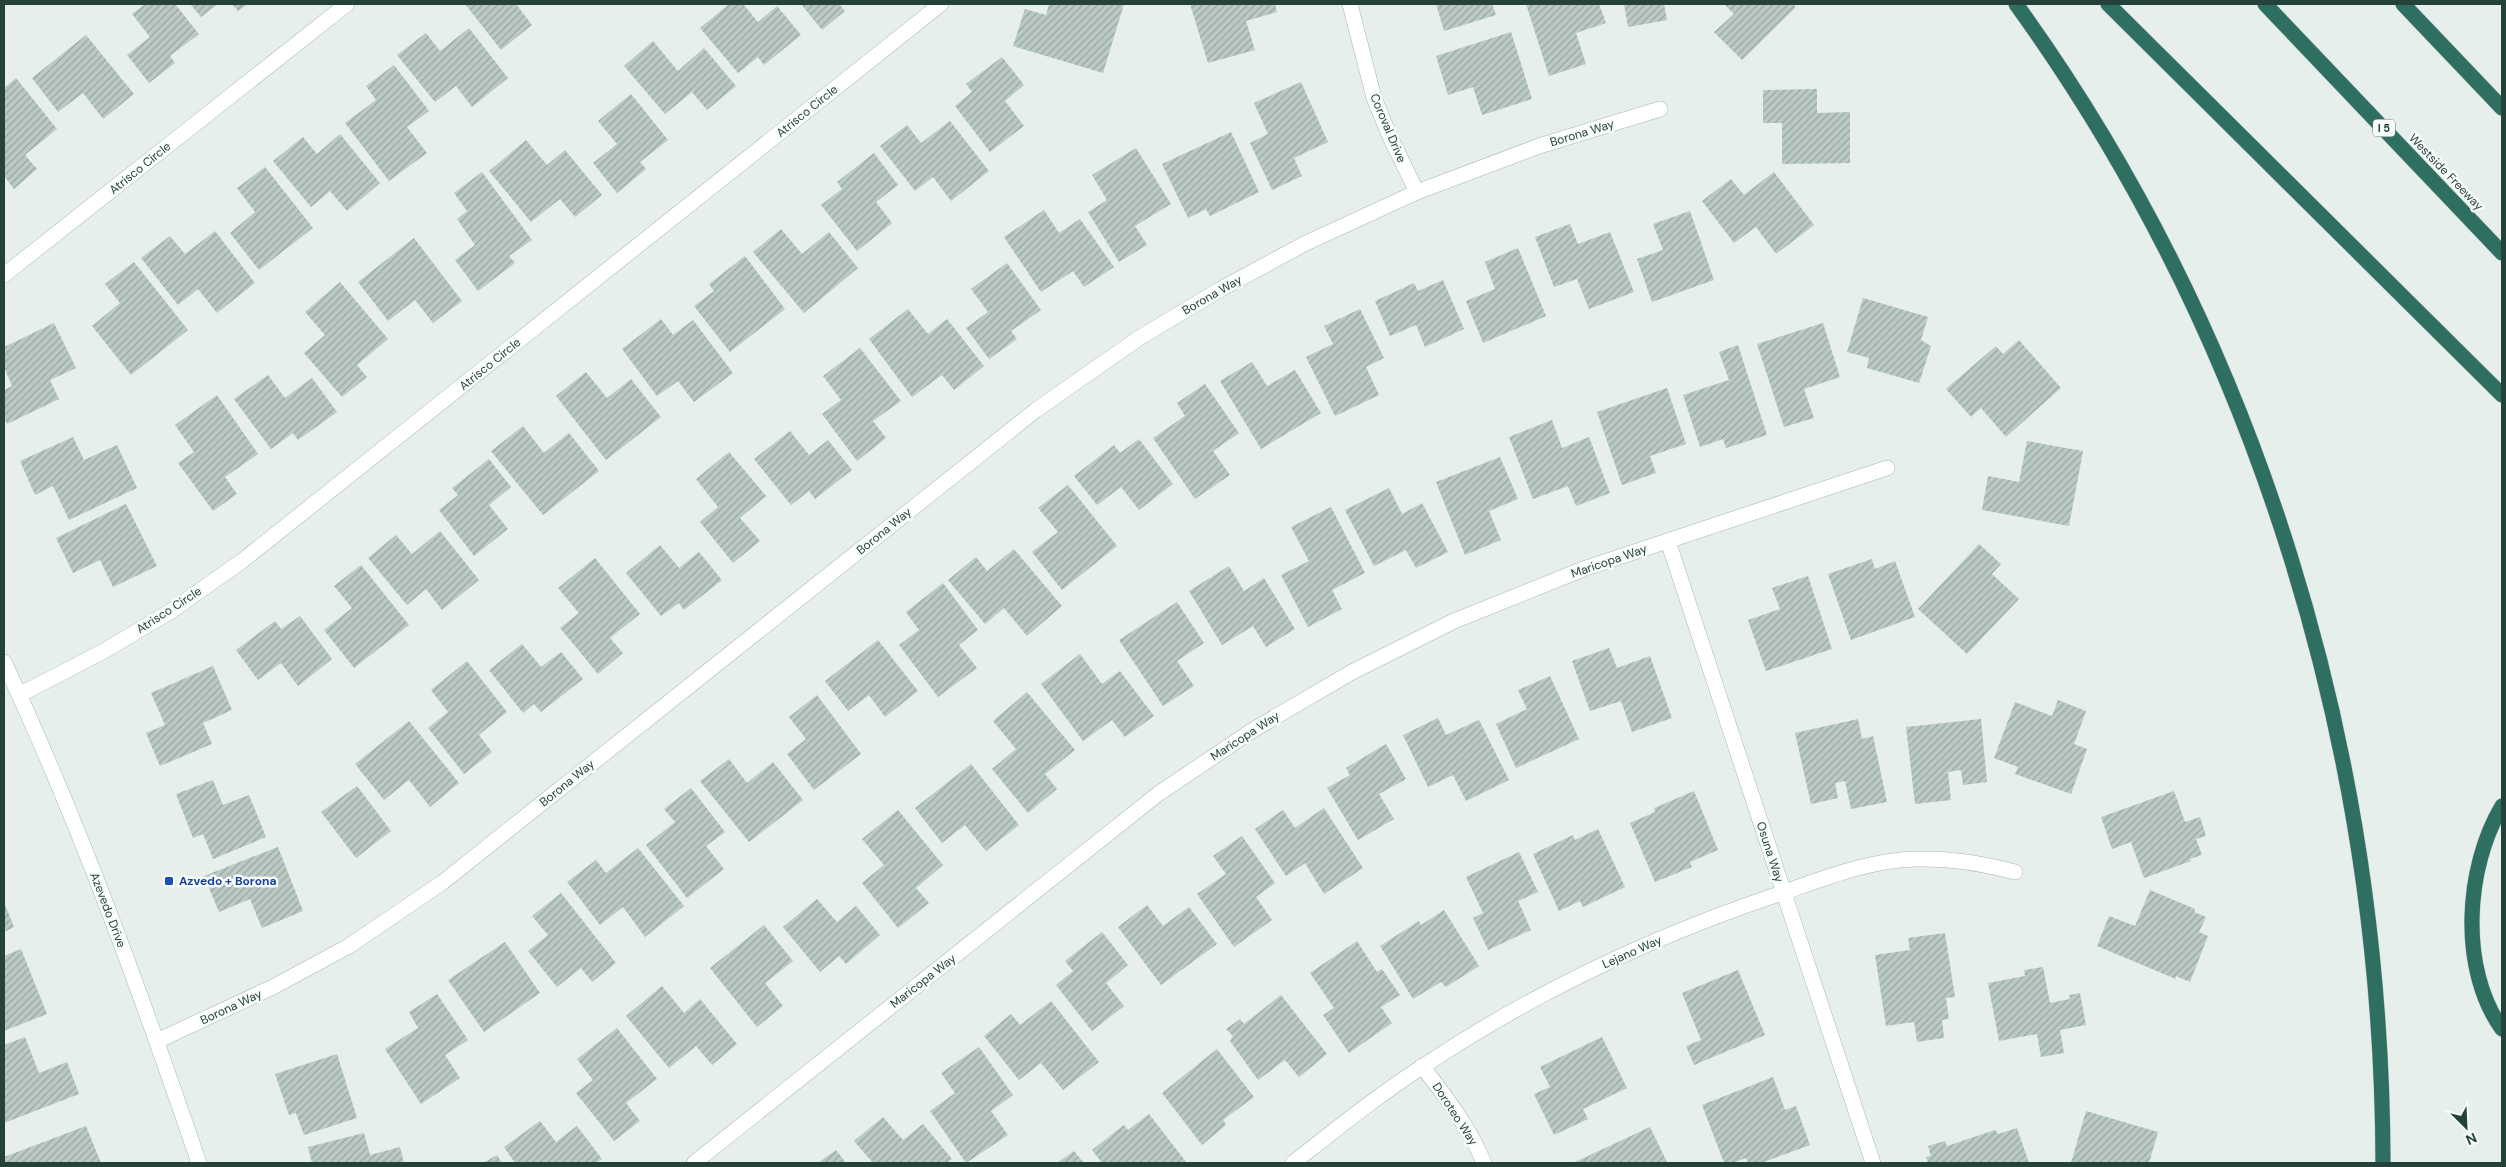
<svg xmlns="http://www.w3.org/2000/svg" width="2506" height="1167" font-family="'DM Sans',sans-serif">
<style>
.building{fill:url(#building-hatch)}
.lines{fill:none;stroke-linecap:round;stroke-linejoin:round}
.street-casing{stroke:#a8b8b2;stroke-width:16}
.secondary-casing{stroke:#a4bbb3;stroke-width:16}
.highway-casing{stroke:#c2cac8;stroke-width:16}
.street{stroke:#fff;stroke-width:15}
.secondary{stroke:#fff;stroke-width:15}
.highway{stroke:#2f6f62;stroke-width:15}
.transit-dot{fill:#1a4fb4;stroke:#f7fbf9;stroke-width:2}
.labels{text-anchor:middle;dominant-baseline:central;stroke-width:5;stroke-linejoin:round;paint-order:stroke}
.shield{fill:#f7fbf9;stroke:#637a73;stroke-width:1}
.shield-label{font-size:11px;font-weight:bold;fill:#24423a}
.street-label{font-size:12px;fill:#24423a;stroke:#f7fbf9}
.transit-label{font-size:12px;font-weight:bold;fill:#164399;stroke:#f7fbf9;text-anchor:start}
</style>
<defs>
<pattern id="building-hatch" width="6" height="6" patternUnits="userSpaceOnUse" patternTransform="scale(1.25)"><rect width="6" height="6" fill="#bbcac4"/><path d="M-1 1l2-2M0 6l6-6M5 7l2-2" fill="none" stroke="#98a6a0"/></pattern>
</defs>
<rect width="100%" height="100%" fill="#e6efeb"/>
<!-- building -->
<g class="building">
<polygon points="145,4 175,4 199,34 170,56 175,63 149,83 127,55 150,37 132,14"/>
<polygon points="190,4 218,4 201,17"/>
<polygon points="232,4 248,4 238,11"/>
<polygon points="465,4 516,4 532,25 501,50"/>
<polygon points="729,4 743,4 758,22 777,6 801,35 764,65 758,57 738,73 700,28"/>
<polygon points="801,4 839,4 845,11 822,30"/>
<polygon points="1049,4 1124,4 1103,73 1013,46 1025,9 1046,15"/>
<polygon points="1190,4 1275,4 1277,12 1246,21 1255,50 1208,63"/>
<polygon points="1436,4 1492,4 1496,15 1444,31"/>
<polygon points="1526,4 1599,4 1606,23 1576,33 1586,64 1549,76"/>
<polygon points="1624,4 1664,4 1667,20 1628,27"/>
<polygon points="1724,4 1793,4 1796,7 1742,60 1714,32 1734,14"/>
<polygon points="469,28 508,78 472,107 456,86 435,102 397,55 426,33 440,51"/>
<polygon points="1511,32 1532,99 1482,115 1473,87 1448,95 1436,56"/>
<polygon points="86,35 134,94 103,119 83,93 58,112 32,78"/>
<polygon points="653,41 678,71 704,48 736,86 707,110 692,92 665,114 624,66"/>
<polygon points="1002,57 1024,85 1005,101 1024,126 990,152 955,106 972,92 966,84"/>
<polygon points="394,65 429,111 407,127 427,153 389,181 345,123 376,100 366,86"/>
<polygon points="16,78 57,129 25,155 37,169 14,189 4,176 4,88"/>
<polygon points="1301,82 1328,142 1294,158 1302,176 1272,190 1250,143 1268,134 1254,103"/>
<polygon points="1817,89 1817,113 1850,112 1850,163 1782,164 1782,123 1763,123 1763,90"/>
<polygon points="631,94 668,140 640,162 646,169 617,193 593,163 617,144 598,121"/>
<polygon points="950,121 989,171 951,201 933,177 915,191 880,146 907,125 921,143"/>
<polygon points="1231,132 1259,192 1210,216 1206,209 1188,218 1162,164"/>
<polygon points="340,134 380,183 347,211 330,191 311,207 273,161 303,137 317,154"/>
<polygon points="526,140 547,165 565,150 602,195 575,217 560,199 531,222 489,171"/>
<polygon points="1136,148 1171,204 1135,226 1147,245 1119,262 1088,212 1107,200 1092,175"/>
<polygon points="874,153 898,185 876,202 892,223 857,251 821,205 842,189 837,182"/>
<polygon points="265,167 313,228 259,270 230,233 255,212 237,188"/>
<polygon points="482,172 532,240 509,256 515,263 478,291 455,260 475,245 457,219 467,211 454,193"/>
<polygon points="1774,172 1814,225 1776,254 1756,227 1734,243 1702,201 1731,179 1744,195"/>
<polygon points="1044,210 1059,233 1080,219 1114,267 1084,287 1073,271 1041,292 1004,237"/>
<polygon points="1690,211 1714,280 1652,302 1637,259 1663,250 1653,224"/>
<polygon points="1570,224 1578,244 1610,232 1634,292 1589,309 1577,279 1554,287 1535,237"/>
<polygon points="781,229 802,254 829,232 858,268 804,313 753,252"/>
<polygon points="215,231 255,283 217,313 198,289 178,305 141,258 170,236 185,254"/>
<polygon points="414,238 462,301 433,323 415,300 388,321 358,282"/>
<polygon points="1518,248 1546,316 1483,343 1466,301 1495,289 1485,262"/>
<polygon points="745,256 785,309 730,352 694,306 714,291 709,284"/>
<polygon points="134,262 188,330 131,375 92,326 120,303 105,284"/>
<polygon points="1007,263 1041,310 1011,331 1017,339 989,359 966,328 988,312 971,289"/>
<polygon points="1443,280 1464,329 1425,347 1416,325 1390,336 1375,301 1414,283 1418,291"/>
<polygon points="340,282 388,339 357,365 367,377 342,397 304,353 325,335 305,312"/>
<polygon points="1863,298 1928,317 1921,340 1931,346 1919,383 1867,368 1869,358 1847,352"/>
<polygon points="908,309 928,334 947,319 984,366 954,390 942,375 912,397 869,339"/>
<polygon points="1360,309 1384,358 1366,367 1379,395 1335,416 1306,357 1333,344 1324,326"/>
<polygon points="661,319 673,335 693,320 733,373 694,402 678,381 657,396 622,349"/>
<polygon points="54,323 76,368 50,380 59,399 7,424 4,418 4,390 12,386 4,367 4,347"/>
<polygon points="1823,323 1840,377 1804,389 1814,418 1784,427 1757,344"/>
<polygon points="2019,340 2061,388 2006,437 1981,408 1971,417 1946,389 1996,346 2003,354"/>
<polygon points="1738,345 1767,435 1726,448 1723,439 1700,447 1683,395 1729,380 1719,352"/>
<polygon points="860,348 901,401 873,421 886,438 857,461 822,414 841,400 823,376"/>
<polygon points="1252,362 1267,386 1295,370 1321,413 1261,449 1220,381"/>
<polygon points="586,372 607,398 631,379 661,417 606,460 556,396"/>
<polygon points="268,375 285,398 312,378 337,412 298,440 293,433 271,449 234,399"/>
<polygon points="1205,384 1239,433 1213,451 1230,475 1195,499 1153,438 1185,416 1177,403"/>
<polygon points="1667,388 1686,444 1650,456 1656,473 1622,485 1597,412"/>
<polygon points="217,395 258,454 225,477 237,494 213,511 178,463 194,452 175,425"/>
<polygon points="1552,420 1562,448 1589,437 1610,493 1576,506 1568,486 1533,499 1509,437"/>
<polygon points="523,426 544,453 569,433 599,471 543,515 491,451"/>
<polygon points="790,431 809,455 828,440 852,470 815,499 809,491 791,505 754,459"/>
<polygon points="73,437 84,460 117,445 137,488 69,520 53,486 35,495 20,461"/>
<polygon points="1139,439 1173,484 1139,510 1121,487 1097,505 1074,476 1114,445 1120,453"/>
<polygon points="2027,441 2083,451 2069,526 1982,510 1988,476 2019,482"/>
<polygon points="729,452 766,496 740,518 760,541 733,563 700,522 718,507 696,479"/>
<polygon points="1500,457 1518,499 1489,511 1501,540 1465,555 1436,482"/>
<polygon points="489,459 511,487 489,505 508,529 474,556 439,510 458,495 452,488"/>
<polygon points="1068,485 1117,546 1062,590 1032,552 1058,532 1038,508"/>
<polygon points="1389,488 1402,514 1422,503 1448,552 1416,568 1406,550 1374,566 1345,510"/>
<polygon points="126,504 157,566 113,587 100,560 73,573 56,538"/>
<polygon points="1331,507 1365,573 1332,590 1342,609 1308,627 1281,575 1309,561 1291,527"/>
<polygon points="440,531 479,580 442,610 426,589 407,605 368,558 396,535 412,554"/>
<polygon points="1979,544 2001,564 1992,574 2019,599 1967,654 1918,609"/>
<polygon points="660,545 679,568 699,552 722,580 684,610 679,603 661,616 626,573"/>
<polygon points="1014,549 1062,606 1027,636 1004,608 985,624 948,580 976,557 987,571"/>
<polygon points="595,558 640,614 610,638 623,653 598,674 560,628 579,613 558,588"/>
<polygon points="1872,559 1875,569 1895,561 1915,617 1851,640 1828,574"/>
<polygon points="361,565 409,625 354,668 324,630 352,608 334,586"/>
<polygon points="1229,566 1244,591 1264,578 1295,629 1266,647 1253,626 1222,645 1189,591"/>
<polygon points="1808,576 1832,649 1766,671 1748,620 1780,609 1772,588"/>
<polygon points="943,583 978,630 959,645 977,668 938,697 899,645 919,630 906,612"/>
<polygon points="1177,602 1204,643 1177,661 1194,686 1163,706 1119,640"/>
<polygon points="300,616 332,659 298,686 281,663 258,680 236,650 275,621 281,629"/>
<polygon points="878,640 918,691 885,717 869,695 848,711 825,681"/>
<polygon points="522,644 541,667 561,652 583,679 541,712 534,704 523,713 489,670"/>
<polygon points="1609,648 1617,668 1650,656 1672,718 1632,732 1621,701 1590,711 1572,661"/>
<polygon points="1080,654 1102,684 1120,671 1154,716 1125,737 1112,720 1083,741 1041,684"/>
<polygon points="467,661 507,712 479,735 492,752 464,774 428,728 448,712 431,690"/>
<polygon points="213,666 232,710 203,723 212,744 160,766 146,733 165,725 151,693"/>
<polygon points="1550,676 1579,739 1516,768 1496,724 1527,709 1518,690"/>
<polygon points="1027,692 1075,750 1045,774 1057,789 1028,813 992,769 1016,749 993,721"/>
<polygon points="817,695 861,754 814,790 787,754 806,739 789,717"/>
<polygon points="2058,700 2086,711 2074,744 2087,749 2071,794 2015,774 2018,767 1994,758 2015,702 2052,716"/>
<polygon points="1438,718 1446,735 1479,720 1509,780 1466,801 1453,775 1428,787 1403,735"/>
<polygon points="1858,719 1862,739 1873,736 1887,802 1851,809 1845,781 1835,783 1838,798 1811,804 1795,733"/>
<polygon points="1981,719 1987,782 1963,785 1961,770 1948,772 1951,800 1915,804 1906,727"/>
<polygon points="409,721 459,783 430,807 409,780 384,800 355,764"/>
<polygon points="1386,744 1406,779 1379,794 1394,819 1358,840 1327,788 1350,775 1346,768"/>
<polygon points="729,759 747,783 773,762 803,800 749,842 700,781"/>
<polygon points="971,764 1019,825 986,851 965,825 942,843 915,808"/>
<polygon points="213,780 223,805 249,795 266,837 213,859 203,834 193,838 176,794"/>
<polygon points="357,786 391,831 356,858 321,812"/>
<polygon points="691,788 725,832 706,846 724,869 687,898 646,845 675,822 664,809"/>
<polygon points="1694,791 1718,850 1690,862 1692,867 1655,882 1630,823 1655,812 1654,808"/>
<polygon points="2174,791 2185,822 2200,817 2206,836 2196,839 2202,855 2190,859 2191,861 2144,878 2131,842 2112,849 2101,817"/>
<polygon points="1324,808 1363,868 1324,894 1305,863 1286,876 1255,829 1283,810 1295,828"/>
<polygon points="898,810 943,865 916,888 929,903 898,928 862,883 884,865 862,839"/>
<polygon points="1598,829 1625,887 1583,907 1580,901 1559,911 1533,854 1573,835 1575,840"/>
<polygon points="1242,836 1275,883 1256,897 1272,920 1234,947 1197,894 1226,874 1213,856"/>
<polygon points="278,847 303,911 262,928 250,899 219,912 204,876"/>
<polygon points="638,848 684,906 645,937 623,907 600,925 567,882 596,860 606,873"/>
<polygon points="1519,852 1538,892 1518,901 1531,930 1488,950 1473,918 1483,913 1466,877"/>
<polygon points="2150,890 2195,909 2194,912 2206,917 2199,932 2208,936 2190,982 2176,976 2176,979 2097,946 2109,916 2135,926"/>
<polygon points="561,893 616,963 592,982 581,968 557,987 528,951 548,935 532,916"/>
<polygon points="817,899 837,922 856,906 880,935 846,964 839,956 820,972 783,927"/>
<polygon points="4,902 14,927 4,932"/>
<polygon points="1147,905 1163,926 1189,907 1217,944 1161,985 1118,927"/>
<polygon points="1444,910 1479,966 1446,987 1441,982 1413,999 1380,946 1419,921 1421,925"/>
<polygon points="764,925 793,961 765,983 783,1006 757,1027 710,968"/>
<polygon points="1102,932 1128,965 1106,983 1124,1006 1092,1031 1056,985 1073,971 1065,961"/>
<polygon points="1945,933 1955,997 1946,998 1949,1019 1942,1020 1944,1038 1917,1042 1914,1022 1886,1026 1875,955 1910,950 1908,938"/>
<polygon points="1357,941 1377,972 1382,969 1400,995 1381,1007 1392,1023 1349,1053 1323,1015 1334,1008 1310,973"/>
<polygon points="505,942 540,993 484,1032 448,980"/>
<polygon points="21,949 47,1014 4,1031 4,956"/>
<polygon points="2043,967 2050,1003 2070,999 2069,995 2080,993 2086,1025 2060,1030 2064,1053 2041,1057 2037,1034 1999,1041 1988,983 2025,976 2024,970"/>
<polygon points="1738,970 1765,1035 1694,1065 1686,1046 1701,1040 1682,993"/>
<polygon points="662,986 684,1013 700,999 737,1044 712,1065 696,1046 669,1068 626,1016"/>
<polygon points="437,994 468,1040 445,1055 460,1078 421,1104 385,1049 418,1028 409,1012"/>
<polygon points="1281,995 1327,1054 1299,1077 1285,1060 1258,1080 1230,1041 1233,1036 1226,1029 1240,1019 1244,1024"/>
<polygon points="1051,1001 1099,1062 1063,1090 1041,1063 1019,1080 984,1036 1011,1014 1020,1025"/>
<polygon points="617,1028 657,1079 626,1103 640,1121 614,1141 576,1093 593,1080 577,1059"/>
<polygon points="25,1037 39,1073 67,1062 79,1094 4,1123 4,1045"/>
<polygon points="1602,1037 1627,1088 1583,1109 1588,1119 1554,1135 1534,1094 1550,1087 1540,1067"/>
<polygon points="979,1047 1013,1095 991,1111 1008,1135 966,1163 930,1111 955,1093 941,1073"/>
<polygon points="1217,1049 1254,1097 1223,1120 1226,1125 1202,1145 1162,1093"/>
<polygon points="337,1054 357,1118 304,1135 296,1113 289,1115 275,1074"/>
<polygon points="1773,1077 1785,1110 1796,1106 1810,1145 1761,1163 1748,1163 1746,1158 1732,1163 1724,1163 1702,1105"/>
<polygon points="2086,1111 2158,1132 2149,1163 2071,1163"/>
<polygon points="1149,1114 1187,1163 1102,1163 1092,1150 1124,1125 1128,1130"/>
<polygon points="883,1117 903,1140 923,1124 952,1159 947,1163 873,1163 854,1141"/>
<polygon points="540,1121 556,1142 577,1126 602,1159 596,1163 515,1163 504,1147"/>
<polygon points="86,1126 101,1163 4,1163 4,1157"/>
<polygon points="1650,1127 1667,1162 1573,1163"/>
<polygon points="2017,1128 2029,1163 1928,1163 1926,1157 1931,1156 1928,1146 1945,1141 1947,1146 1995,1130 1998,1134"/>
<polygon points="364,1133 370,1155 400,1147 404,1163 312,1163 308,1147"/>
<polygon points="836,1150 846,1163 818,1163"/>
<polygon points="1074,1151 1084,1163 1057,1163"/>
<polygon points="497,1155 502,1163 483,1163"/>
</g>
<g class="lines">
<defs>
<g id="street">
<polyline points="1350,4 1374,98 1391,139 1417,192"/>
<polyline points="4,275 347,4"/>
<polyline points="1668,541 1873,1163"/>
<polyline points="19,695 104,651 171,611 242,561 941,4"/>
<polyline points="157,1041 273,987 349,946 443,882 1036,410 1139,338 1221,289 1304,244 1417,192 1539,146 1660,109"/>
<path d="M1422,1066C1446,1097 1469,1127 1484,1163"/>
<polyline points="694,1163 1158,794 1253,730 1352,672 1454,621 1586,568 1887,468"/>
<path d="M1293,1163C1335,1130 1377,1096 1422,1067C1531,994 1651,937 1776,895C1820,880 1868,860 1916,859C1950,858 1982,863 2015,872"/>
</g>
<path id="secondary" d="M4,662C80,824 141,994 199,1163"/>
<g id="highway">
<path d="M2016,4C2258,339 2382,751 2383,1163"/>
<polyline points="2108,4 2502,395"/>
<polyline points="2265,4 2502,253"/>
<polyline points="2403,4 2502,108"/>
<path d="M2502,806C2465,868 2459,969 2502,1029"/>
</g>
</defs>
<!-- street casing -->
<use href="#street" class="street-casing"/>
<!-- secondary casing -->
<use href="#secondary" class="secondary-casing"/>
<!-- highway casing -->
<use href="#highway" class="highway-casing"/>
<!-- street -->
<use href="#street" class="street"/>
<!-- secondary -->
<use href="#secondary" class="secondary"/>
<!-- highway -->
<use href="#highway" class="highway"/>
</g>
<!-- markers -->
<rect class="transit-dot" x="164" y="876" width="10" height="10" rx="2.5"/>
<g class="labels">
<!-- shield labels -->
<rect class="shield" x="2373" y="119.5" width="22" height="17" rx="4"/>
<g class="shield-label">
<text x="2384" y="128">I 5</text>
</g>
<!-- street labels -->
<g class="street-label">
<text transform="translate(807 111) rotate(-39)">Atrisco Circle</text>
<text transform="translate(1388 128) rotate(67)">Coroval Drive</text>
<text transform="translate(1582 133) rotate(-17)">Borona Way</text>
<text transform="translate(140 168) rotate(-39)">Atrisco Circle</text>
<text transform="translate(2446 172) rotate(46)">Westside Freeway</text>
<text transform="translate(1212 295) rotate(-30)">Borona Way</text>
<text transform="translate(490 364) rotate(-39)">Atrisco Circle</text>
<text transform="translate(884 531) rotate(-39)">Borona Way</text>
<text transform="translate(1609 561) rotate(-19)">Maricopa Way</text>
<text transform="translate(169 610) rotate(-33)">Atrisco Circle</text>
<text transform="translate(1245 736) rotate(-33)">Maricopa Way</text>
<text transform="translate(567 783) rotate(-39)">Borona Way</text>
<text transform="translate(1770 852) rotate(72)">Osuna Way</text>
<text transform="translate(108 910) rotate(69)">Azevedo Drive</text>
<text transform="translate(1632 952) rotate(-24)">Lejano Way</text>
<text transform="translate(923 981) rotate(-38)">Maricopa Way</text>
<text transform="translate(231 1007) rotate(-25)">Borona Way</text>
<text transform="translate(1455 1114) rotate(57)">Doroteo Way</text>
</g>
<!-- transit labels -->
<g class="transit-label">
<text x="179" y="881">Azvedo + Borona</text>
</g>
</g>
<!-- border -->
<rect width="2506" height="1167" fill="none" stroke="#24423a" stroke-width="10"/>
<!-- north arrow -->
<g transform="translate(2466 1127) rotate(156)" stroke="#f7fbf9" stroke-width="4" paint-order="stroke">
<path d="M0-4L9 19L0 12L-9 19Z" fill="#24423a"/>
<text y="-8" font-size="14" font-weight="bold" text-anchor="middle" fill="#24423a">N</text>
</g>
</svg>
